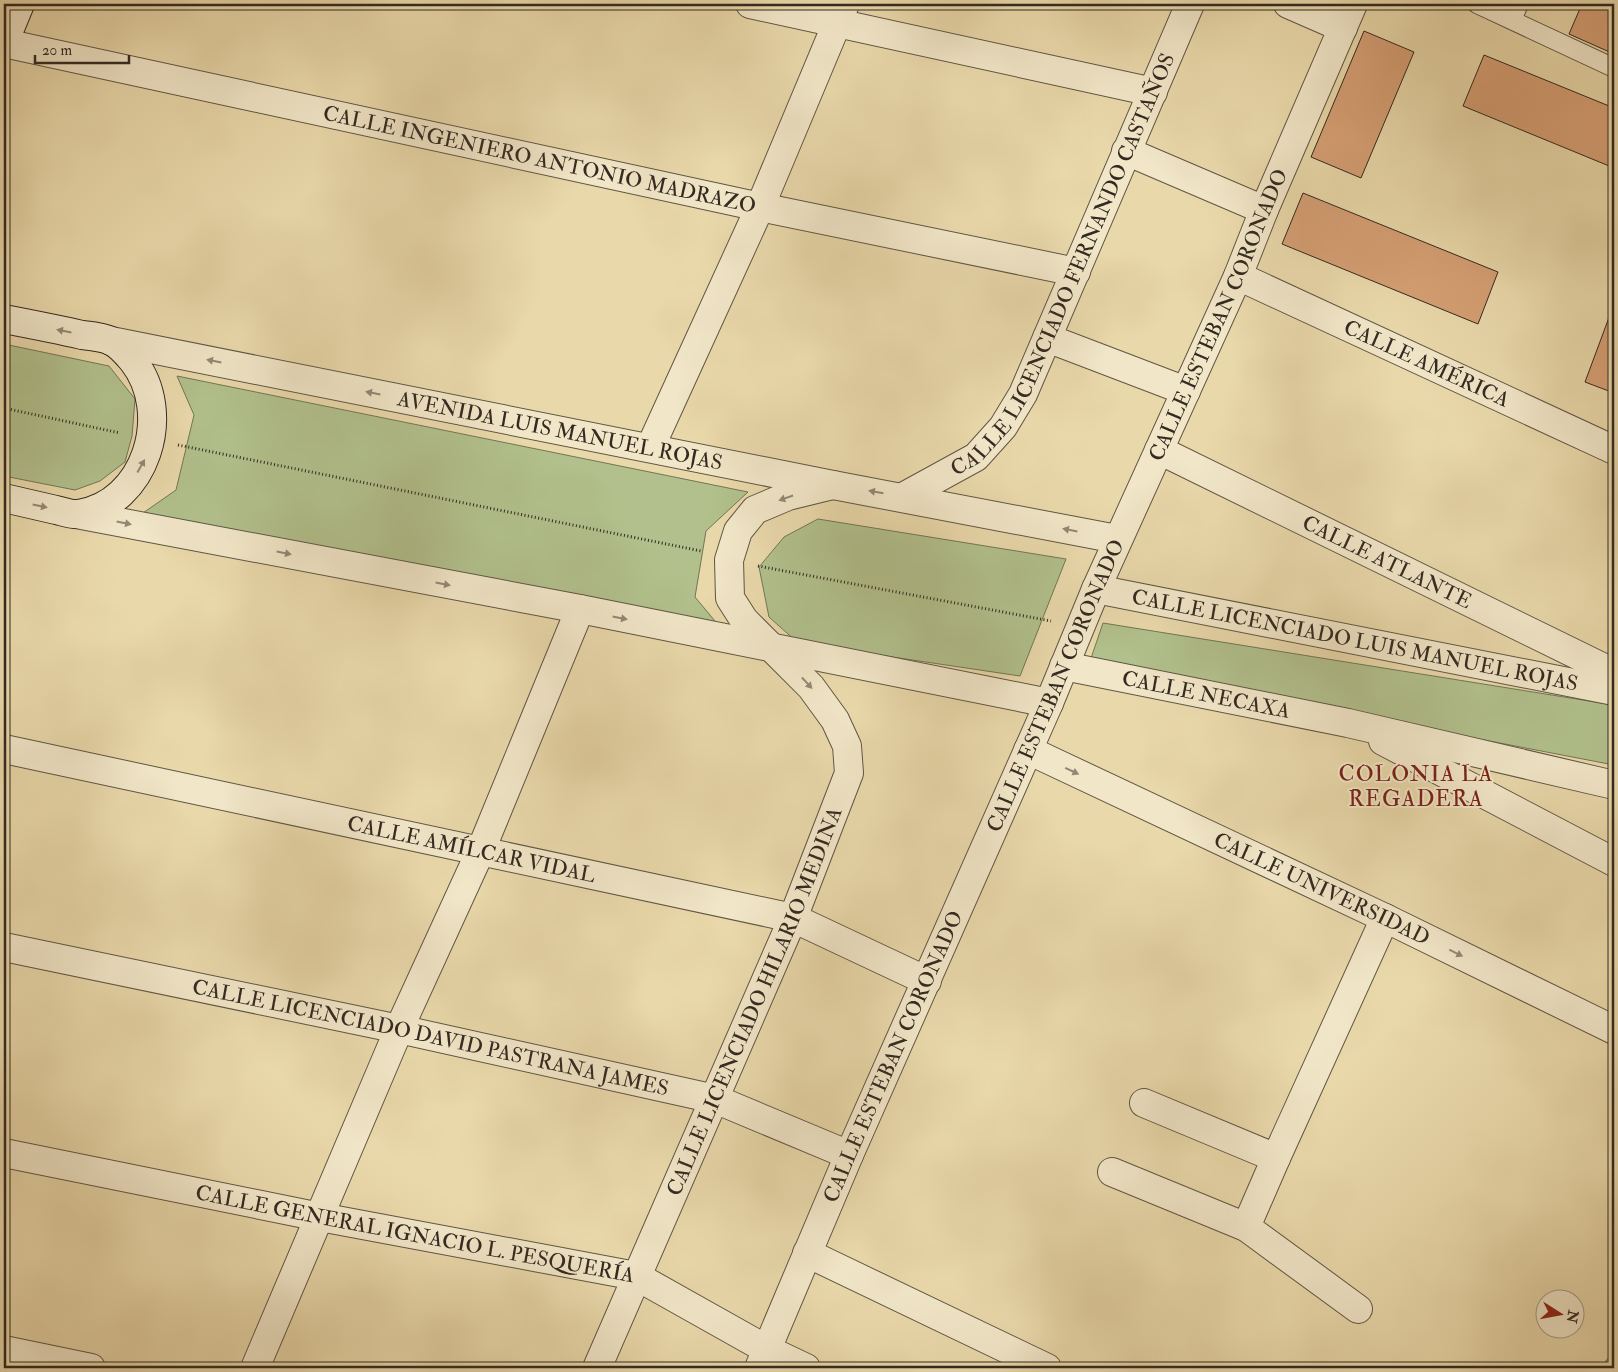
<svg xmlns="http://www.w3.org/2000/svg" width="1618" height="1372" font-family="'IM FELL Double Pica',serif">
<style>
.green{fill:#b1c08c;stroke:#727556}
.building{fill:#d59f74;stroke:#332a21}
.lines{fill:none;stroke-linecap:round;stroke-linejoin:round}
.lane-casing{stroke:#605643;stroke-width:20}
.street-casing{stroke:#605643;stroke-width:30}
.secondary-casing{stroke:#332a21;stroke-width:30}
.path{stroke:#332a21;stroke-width:3;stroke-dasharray:1 2.5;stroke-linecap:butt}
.lane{stroke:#f1e6c8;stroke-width:18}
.street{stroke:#f1e6c8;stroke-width:28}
.secondary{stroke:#f1e6c8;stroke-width:28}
.oneway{fill:#928874}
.labels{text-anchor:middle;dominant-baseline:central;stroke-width:4;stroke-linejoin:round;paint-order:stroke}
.street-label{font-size:21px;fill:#332a21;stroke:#f1e6c8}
.neighbourhood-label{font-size:22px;letter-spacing:1px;fill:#7a1f14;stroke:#f1e6c8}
</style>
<rect width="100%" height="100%" fill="#e9d8aa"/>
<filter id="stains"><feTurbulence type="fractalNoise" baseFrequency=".004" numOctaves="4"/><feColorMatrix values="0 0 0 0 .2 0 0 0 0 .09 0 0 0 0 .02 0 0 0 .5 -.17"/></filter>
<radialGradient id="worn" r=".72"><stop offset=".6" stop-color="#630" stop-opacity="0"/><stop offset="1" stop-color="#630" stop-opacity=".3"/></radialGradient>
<!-- green -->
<g class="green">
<polygon points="4,344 109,366 135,399 132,436 125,462 100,481 75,490 4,476"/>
<polygon points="177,376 748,492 706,531 695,597 720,627 143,513 176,490 194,415"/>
<polygon points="818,519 1066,559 1020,676 798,643 769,617 759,567 784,537"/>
<polygon points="1103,623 1614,705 1614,765 1089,664"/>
</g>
<!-- building -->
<g class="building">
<polygon points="1582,4 1614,4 1609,20 1614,22 1614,54 1569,34"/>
<polygon points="1364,31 1414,52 1361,178 1311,157"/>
<polygon points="1484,55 1614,108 1614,168 1463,106"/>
<polygon points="1303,193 1498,272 1478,324 1282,244"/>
<polygon points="1614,304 1614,393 1585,382"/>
</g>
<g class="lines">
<defs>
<g id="lane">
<polyline points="1477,4 1614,68"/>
<polyline points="1512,20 1519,4"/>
<polyline points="1613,1368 1614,1366"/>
</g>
<g id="street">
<polyline points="750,4 1153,92"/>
<polyline points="1288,4 1343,28"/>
<path id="s1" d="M4,43L760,207L1076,272"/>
<polyline points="1126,151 1264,210"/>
<path id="s2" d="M1238,276L1614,450"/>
<polyline points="1047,338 1186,391"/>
<path id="s3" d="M111,341L833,485L1117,539"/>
<polyline points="650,448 760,207 845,4"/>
<path id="s4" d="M1159,450L1614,673"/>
<path id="s5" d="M903,497L976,457L1003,427L1023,394L1190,4"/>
<polyline points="76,514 580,609 1049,703"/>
<path id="s6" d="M1096,589L1614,691"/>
<path id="s7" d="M1064,666L1348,723L1614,785"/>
<polyline points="1383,741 1614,862"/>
<path id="s8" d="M4,749L793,918L927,981"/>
<path id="s9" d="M1028,750L1385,918L1614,1030"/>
<path id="s10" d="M4,947L399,1029L715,1099L849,1155"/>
<polyline points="1144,1103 1276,1158"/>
<path id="s11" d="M4,1153L320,1217L636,1276L766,1349L806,1368"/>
<polyline points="1112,1172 1246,1227"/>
<polyline points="807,1253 1047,1368"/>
<polyline points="1358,1309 1246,1227 1276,1158 1385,918"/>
<polyline points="4,1350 91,1368"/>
<polyline points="255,1368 399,1029 481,850 580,609"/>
<path id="s12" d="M597,1368L793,918L849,773L847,746L835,720L811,687L744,620L730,598L729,560L738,531L755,510L788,496L833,485"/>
<path id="s13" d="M759,1368L849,1155L1049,703L1096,589L1238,276L1264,210L1353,4"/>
</g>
<g id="secondary">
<polyline points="4,43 20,4"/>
<path d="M4,319C30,324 56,329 82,335C91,336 103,337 111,341C120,345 127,354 133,361C174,413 146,504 78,514C71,515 62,511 56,510C38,506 21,502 4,498"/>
</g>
</defs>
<!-- lane casing -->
<use href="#lane" class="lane-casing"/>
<!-- street casing -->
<use href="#street" class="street-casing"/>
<!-- secondary casing -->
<use href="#secondary" class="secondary-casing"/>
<!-- path -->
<g class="path">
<polyline points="4,367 8,368 4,396"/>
<polyline points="4,408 120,433"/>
<polyline points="178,445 701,551"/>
<polyline points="758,566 1051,621"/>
</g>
<!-- lane -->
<use href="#lane" class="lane"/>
<!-- street -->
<use href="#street" class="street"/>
<!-- secondary -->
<use href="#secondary" class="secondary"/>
</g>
<!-- one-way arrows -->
<defs><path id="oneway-solid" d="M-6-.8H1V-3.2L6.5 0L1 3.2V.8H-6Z" transform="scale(1.25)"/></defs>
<g class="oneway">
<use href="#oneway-solid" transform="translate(64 331) rotate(-169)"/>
<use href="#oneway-solid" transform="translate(214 361) rotate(-169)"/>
<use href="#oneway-solid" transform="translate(373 393) rotate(-169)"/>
<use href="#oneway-solid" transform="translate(141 466) rotate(-61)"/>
<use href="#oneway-solid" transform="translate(876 492) rotate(-170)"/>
<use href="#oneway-solid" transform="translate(786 498) rotate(161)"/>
<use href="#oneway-solid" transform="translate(40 506) rotate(12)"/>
<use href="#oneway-solid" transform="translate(124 523) rotate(11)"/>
<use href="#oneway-solid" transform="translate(1070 530) rotate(-169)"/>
<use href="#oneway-solid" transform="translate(284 553) rotate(11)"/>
<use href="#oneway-solid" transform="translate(443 584) rotate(11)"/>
<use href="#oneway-solid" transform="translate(620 618) rotate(11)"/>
<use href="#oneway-solid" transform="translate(807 683) rotate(47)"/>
<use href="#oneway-solid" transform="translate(1072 771) rotate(25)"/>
<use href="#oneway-solid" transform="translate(1456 953) rotate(26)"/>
</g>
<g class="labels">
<!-- street labels -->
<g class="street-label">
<text stroke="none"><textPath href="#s1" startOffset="548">CALLE INGENIERO ANTONIO MADRAZO</textPath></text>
<text stroke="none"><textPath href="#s5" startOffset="294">CALLE LICENCIADO FERNANDO CASTAÑOS</textPath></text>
<text stroke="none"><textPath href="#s13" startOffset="1149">CALLE ESTEBAN CORONADO</textPath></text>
<text stroke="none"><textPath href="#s2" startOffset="208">CALLE AMÉRICA</textPath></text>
<text stroke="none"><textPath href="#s3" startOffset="458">AVENIDA LUIS MANUEL ROJAS</textPath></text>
<text stroke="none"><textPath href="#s4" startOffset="254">CALLE ATLANTE</textPath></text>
<text stroke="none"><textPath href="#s6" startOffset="264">CALLE LICENCIADO LUIS MANUEL ROJAS</textPath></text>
<text stroke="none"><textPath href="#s13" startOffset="744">CALLE ESTEBAN CORONADO</textPath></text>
<text stroke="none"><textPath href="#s7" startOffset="145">CALLE NECAXA</textPath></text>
<text stroke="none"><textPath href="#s8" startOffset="478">CALLE AMÍLCAR VIDAL</textPath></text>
<text stroke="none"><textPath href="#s9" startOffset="325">CALLE UNIVERSIDAD</textPath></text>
<text stroke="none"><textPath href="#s12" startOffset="399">CALLE LICENCIADO HILARIO MEDINA</textPath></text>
<text stroke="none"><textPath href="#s10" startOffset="436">CALLE LICENCIADO DAVID PASTRANA JAMES</textPath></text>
<text stroke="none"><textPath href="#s13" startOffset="339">CALLE ESTEBAN CORONADO</textPath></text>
<text stroke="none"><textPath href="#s11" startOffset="419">CALLE GENERAL IGNACIO L. PESQUERÍA</textPath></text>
</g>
<!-- neighbourhood labels -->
<g class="neighbourhood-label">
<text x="1416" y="774">COLONIA LA<tspan x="1416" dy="25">REGADERA</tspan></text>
</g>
</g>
<!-- margin -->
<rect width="1618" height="1372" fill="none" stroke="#e9d8aa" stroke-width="20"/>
<rect x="5" y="5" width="1608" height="1362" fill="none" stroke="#332a21" stroke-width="2.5"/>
<rect x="10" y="10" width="1598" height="1352" fill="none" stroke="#332a21"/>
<!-- north arrow -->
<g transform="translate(1560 1314) rotate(101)"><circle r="24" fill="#f1e6c8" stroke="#a59b85"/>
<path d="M0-4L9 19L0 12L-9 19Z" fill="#8f2418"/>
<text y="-8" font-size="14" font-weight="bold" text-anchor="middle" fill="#332a21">N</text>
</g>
<!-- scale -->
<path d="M35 55v8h94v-8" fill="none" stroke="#332a21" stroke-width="2.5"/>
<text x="42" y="55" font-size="15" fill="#332a21" stroke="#f1e6c8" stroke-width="4" paint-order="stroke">20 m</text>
<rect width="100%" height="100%" filter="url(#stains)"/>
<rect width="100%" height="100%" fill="url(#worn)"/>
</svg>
